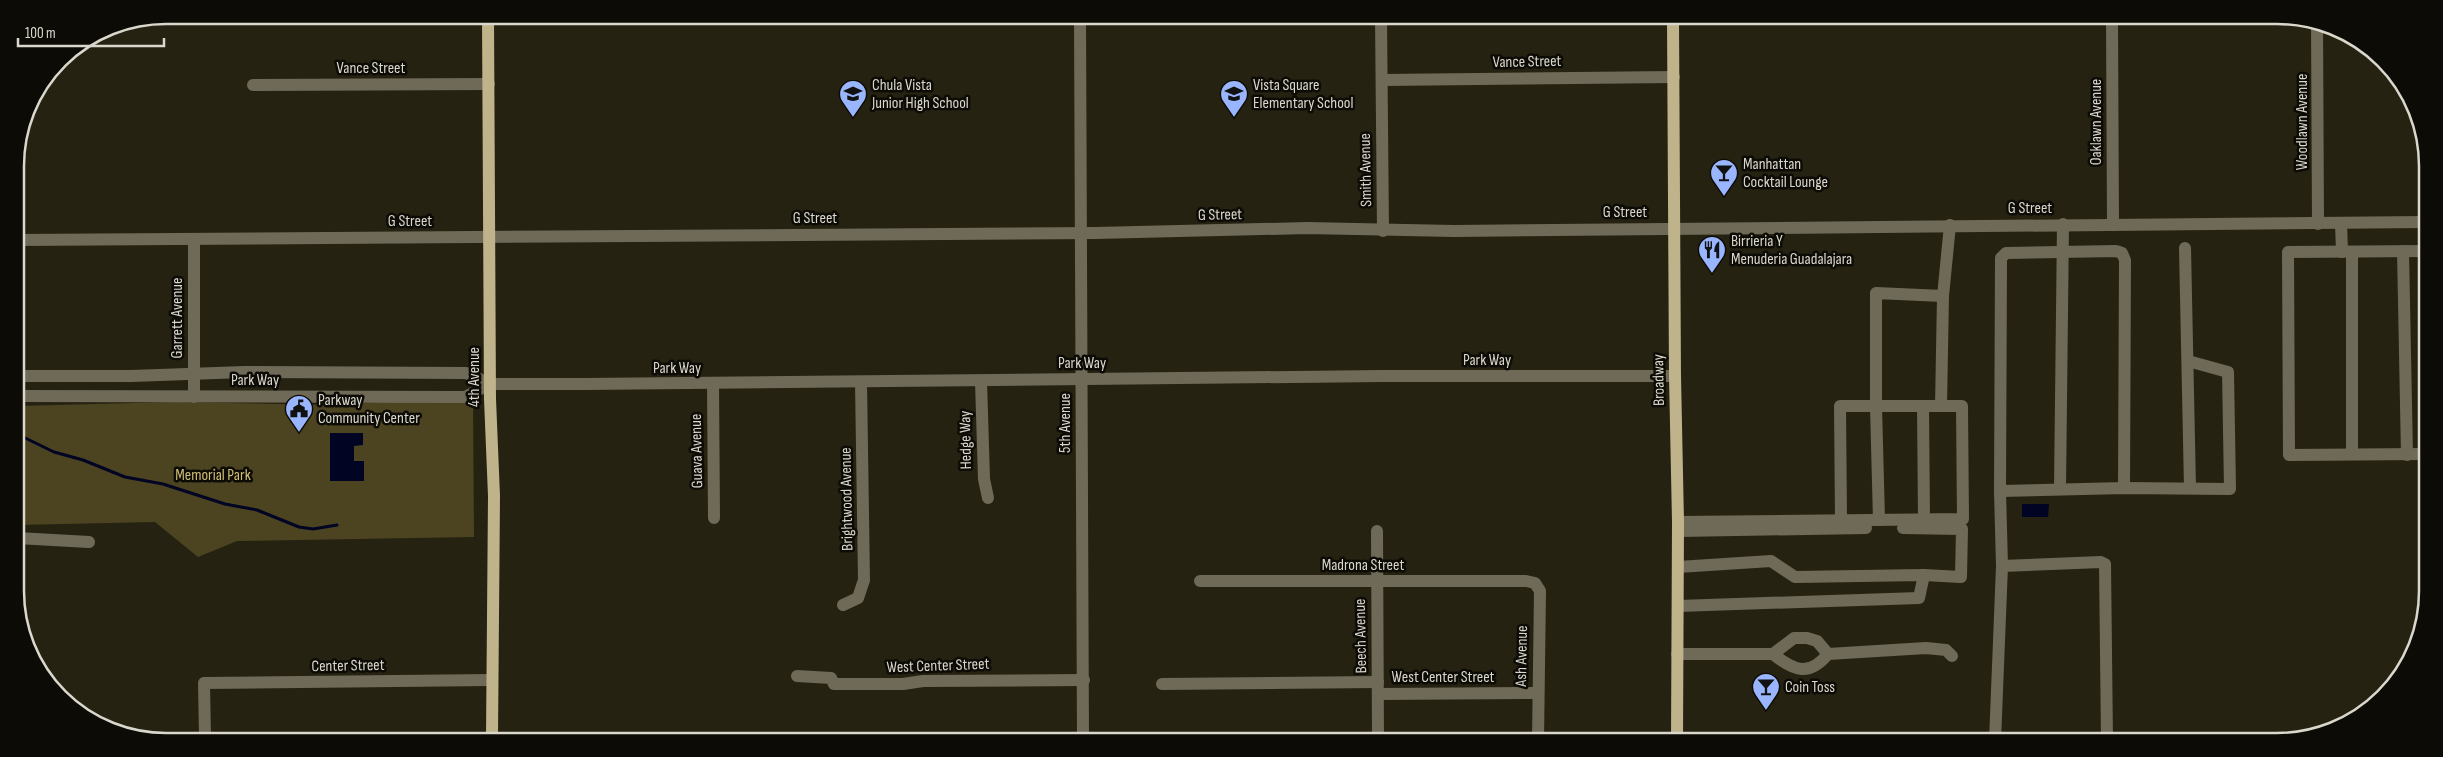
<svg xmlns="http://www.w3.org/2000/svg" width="2443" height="757" font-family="'Sofia Sans Condensed',sans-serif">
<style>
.green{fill:#4c4321}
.water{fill:#010422}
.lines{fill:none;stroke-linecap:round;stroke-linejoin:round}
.stream{stroke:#010422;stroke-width:3}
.minor{stroke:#6f6a57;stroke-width:12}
.major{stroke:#beb38b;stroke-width:12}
.labels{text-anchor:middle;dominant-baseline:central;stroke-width:5;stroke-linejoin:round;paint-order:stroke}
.street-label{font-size:16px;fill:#dad7cd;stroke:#0d0b05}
.poi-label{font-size:16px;fill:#dad7cd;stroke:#0d0b05;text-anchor:start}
.park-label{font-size:16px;fill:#d2be75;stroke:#0d0b05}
.rim{fill:none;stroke:#dad7cd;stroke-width:2.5}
</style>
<rect width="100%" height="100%" fill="#262212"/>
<!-- green -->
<polygon class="green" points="419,400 473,400 474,537 237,541 198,557 155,522 17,525 17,406 175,402 331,405"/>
<!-- water -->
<g class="water">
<polygon points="330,433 363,433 363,445 354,446 354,461 364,461 364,481 330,481"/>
<polygon points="2022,504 2049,504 2048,517 2022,517"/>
</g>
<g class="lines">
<!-- stream -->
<polyline class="stream" points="17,434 54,452 83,460 125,477 163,484 225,504 257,510 299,527 313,529 337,525"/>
<!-- minor -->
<g class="minor">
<polyline points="1080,17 1083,739"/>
<polyline points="1381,18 1383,231"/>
<polyline points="2112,20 2113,225"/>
<polyline points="2317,21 2318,224"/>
<polyline points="1382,80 1674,77"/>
<polyline points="253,85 489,84"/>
<polyline points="2341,223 2342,252"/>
<polyline points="194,239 194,397"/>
<polyline points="16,240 1096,233 1307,228 1454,231 2425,222"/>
<polyline points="2185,248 2190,488"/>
<polyline points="2403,251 2407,455"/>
<polyline points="17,376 131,376 244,372 466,373 490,384 585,384 1383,376 1675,376"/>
<polyline points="981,381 984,479 988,498"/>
<polyline points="713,384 714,518"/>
<polyline points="17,396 465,397 490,384"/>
<polyline points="1941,406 1943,296 1950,225"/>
<polyline points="1923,407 1924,519"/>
<polyline points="2352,454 2352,252"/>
<polyline points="2424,454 2289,455 2288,252 2425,251"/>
<polyline points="2060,489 2063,224"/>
<polyline points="2000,491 2124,488 2230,489 2228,372 2188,361"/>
<polyline points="1879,520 1876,407 1876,293 1943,296"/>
<polyline points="1678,522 1963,519 1962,406 1840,406 1841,519"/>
<polyline points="1377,531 1378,740"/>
<polyline points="1678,531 1866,528"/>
<polyline points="17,538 89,542"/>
<polyline points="2002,566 2101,562 2105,564 2107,741"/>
<polyline points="1678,567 1771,561 1795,577 1924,575 1961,577 1962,529 1903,528"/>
<polyline points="1200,581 1526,581 1535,583 1540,591 1538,740"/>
<polyline points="843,605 858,598 864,580 861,382"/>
<polyline points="1678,606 1919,598 1924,575"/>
<polyline points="1677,654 1773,654 1794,638 1807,638 1817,641 1828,654"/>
<path d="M1773,654C1794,671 1809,677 1828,654L1926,648L1946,650L1952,656"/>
<polyline points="797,676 831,678 834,684 903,684 923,681 1084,680"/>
<polyline points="1162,684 1378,682"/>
<polyline points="1378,694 1538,693"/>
<polyline points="205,737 204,683 491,680"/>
<polyline points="1995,741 2002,566 2000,491 2001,258 2006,253 2116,251 2122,253 2125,260 2124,488"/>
</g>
<!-- major -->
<g class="major">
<polyline points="488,16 490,399 494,496 492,738"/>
<polyline points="1673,19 1675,376 1678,522 1677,740"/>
</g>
</g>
<!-- icons -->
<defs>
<symbol id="school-pin" viewBox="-11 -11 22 30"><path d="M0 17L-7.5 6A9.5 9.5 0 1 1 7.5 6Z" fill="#98b5fd" stroke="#0d0b05"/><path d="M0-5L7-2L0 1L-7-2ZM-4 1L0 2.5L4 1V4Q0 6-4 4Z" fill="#111"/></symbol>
<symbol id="bar-pin" viewBox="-11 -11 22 30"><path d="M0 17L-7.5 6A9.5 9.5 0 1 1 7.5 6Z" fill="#98b5fd" stroke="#0d0b05"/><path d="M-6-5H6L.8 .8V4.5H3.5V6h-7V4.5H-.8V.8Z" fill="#111"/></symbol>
<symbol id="restaurant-pin" viewBox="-11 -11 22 30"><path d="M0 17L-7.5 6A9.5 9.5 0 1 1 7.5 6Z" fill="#98b5fd" stroke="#0d0b05"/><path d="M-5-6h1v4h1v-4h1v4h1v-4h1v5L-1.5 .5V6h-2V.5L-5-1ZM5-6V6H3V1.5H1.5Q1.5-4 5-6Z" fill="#111"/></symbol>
<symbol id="civic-pin" viewBox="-11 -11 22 30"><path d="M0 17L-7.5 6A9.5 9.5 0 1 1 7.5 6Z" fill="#98b5fd" stroke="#0d0b05"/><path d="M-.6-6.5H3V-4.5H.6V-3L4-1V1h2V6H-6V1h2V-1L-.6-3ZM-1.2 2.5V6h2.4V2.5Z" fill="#111"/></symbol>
</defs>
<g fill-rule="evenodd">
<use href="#school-pin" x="837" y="78" width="32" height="43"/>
<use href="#school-pin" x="1218" y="78" width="32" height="43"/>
<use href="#bar-pin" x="1708" y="157" width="32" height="43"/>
<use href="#restaurant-pin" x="1696" y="234" width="32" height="43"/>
<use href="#civic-pin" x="283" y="393" width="32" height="43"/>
<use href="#bar-pin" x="1750" y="671" width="32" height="43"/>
</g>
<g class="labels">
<!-- street labels -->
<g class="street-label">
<text transform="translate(1527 62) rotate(-1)">Vance Street</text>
<text x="371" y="68">Vance Street</text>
<text transform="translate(2096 122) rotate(-90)">Oaklawn Avenue</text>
<text transform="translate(2302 122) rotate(-90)">Woodlawn Avenue</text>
<text transform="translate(1366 170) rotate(-91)">Smith Avenue</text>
<text x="2030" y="208">G Street</text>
<text x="1625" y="212">G Street</text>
<text transform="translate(1220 215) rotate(-1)">G Street</text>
<text x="815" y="218">G Street</text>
<text x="410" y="221">G Street</text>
<text transform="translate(177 318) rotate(-90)">Garrett Avenue</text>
<text x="1487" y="360">Park Way</text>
<text x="1082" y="363">Park Way</text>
<text x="677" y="368">Park Way</text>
<text transform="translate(474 377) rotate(-90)">4th Avenue</text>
<text x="255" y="380">Park Way</text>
<text transform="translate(1659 380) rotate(-91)">Broadway</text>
<text transform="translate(1065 423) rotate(-90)">5th Avenue</text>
<text transform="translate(966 440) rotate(-91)">Hedge Way</text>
<text transform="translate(697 451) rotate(-91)">Guava Avenue</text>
<text transform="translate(847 499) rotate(-91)">Brightwood Avenue</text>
<text x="1363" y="565">Madrona Street</text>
<text transform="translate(1361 636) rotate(-91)">Beech Avenue</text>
<text transform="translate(1522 656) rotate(-89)">Ash Avenue</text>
<text transform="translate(348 666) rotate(-1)">Center Street</text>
<text transform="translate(938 666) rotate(-2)">West Center Street</text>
<text x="1443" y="677">West Center Street</text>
</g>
<!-- poi labels -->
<g class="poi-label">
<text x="872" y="85">Chula Vista<tspan x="872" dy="18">Junior High School</tspan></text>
<text x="1253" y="85">Vista Square<tspan x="1253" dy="18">Elementary School</tspan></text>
<text x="1743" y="164">Manhattan<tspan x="1743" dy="18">Cocktail Lounge</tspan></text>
<text x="1731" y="241">Birrieria Y<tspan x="1731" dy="18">Menuderia Guadalajara</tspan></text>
<text x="318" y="400">Parkway<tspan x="318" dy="18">Community Center</tspan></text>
<text x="1785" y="687">Coin Toss</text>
</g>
<!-- park labels -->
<g class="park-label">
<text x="213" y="475">Memorial Park</text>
</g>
</g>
<!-- crop -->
<path d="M0 0H2443V757H0ZM166 24H2277A142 142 0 0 1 2419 166V591A142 142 0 0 1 2277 733H166A142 142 0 0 1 24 591V166A142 142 0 0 1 166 24Z" fill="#0d0b05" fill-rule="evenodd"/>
<path class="rim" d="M166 24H2277A142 142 0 0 1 2419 166V591A142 142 0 0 1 2277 733H166A142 142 0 0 1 24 591V166A142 142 0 0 1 166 24Z"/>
<!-- scale -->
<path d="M18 38v8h146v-8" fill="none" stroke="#dad7cd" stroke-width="2.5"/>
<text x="25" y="38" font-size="15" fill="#dad7cd" stroke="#0d0b05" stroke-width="4" paint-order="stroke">100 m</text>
</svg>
